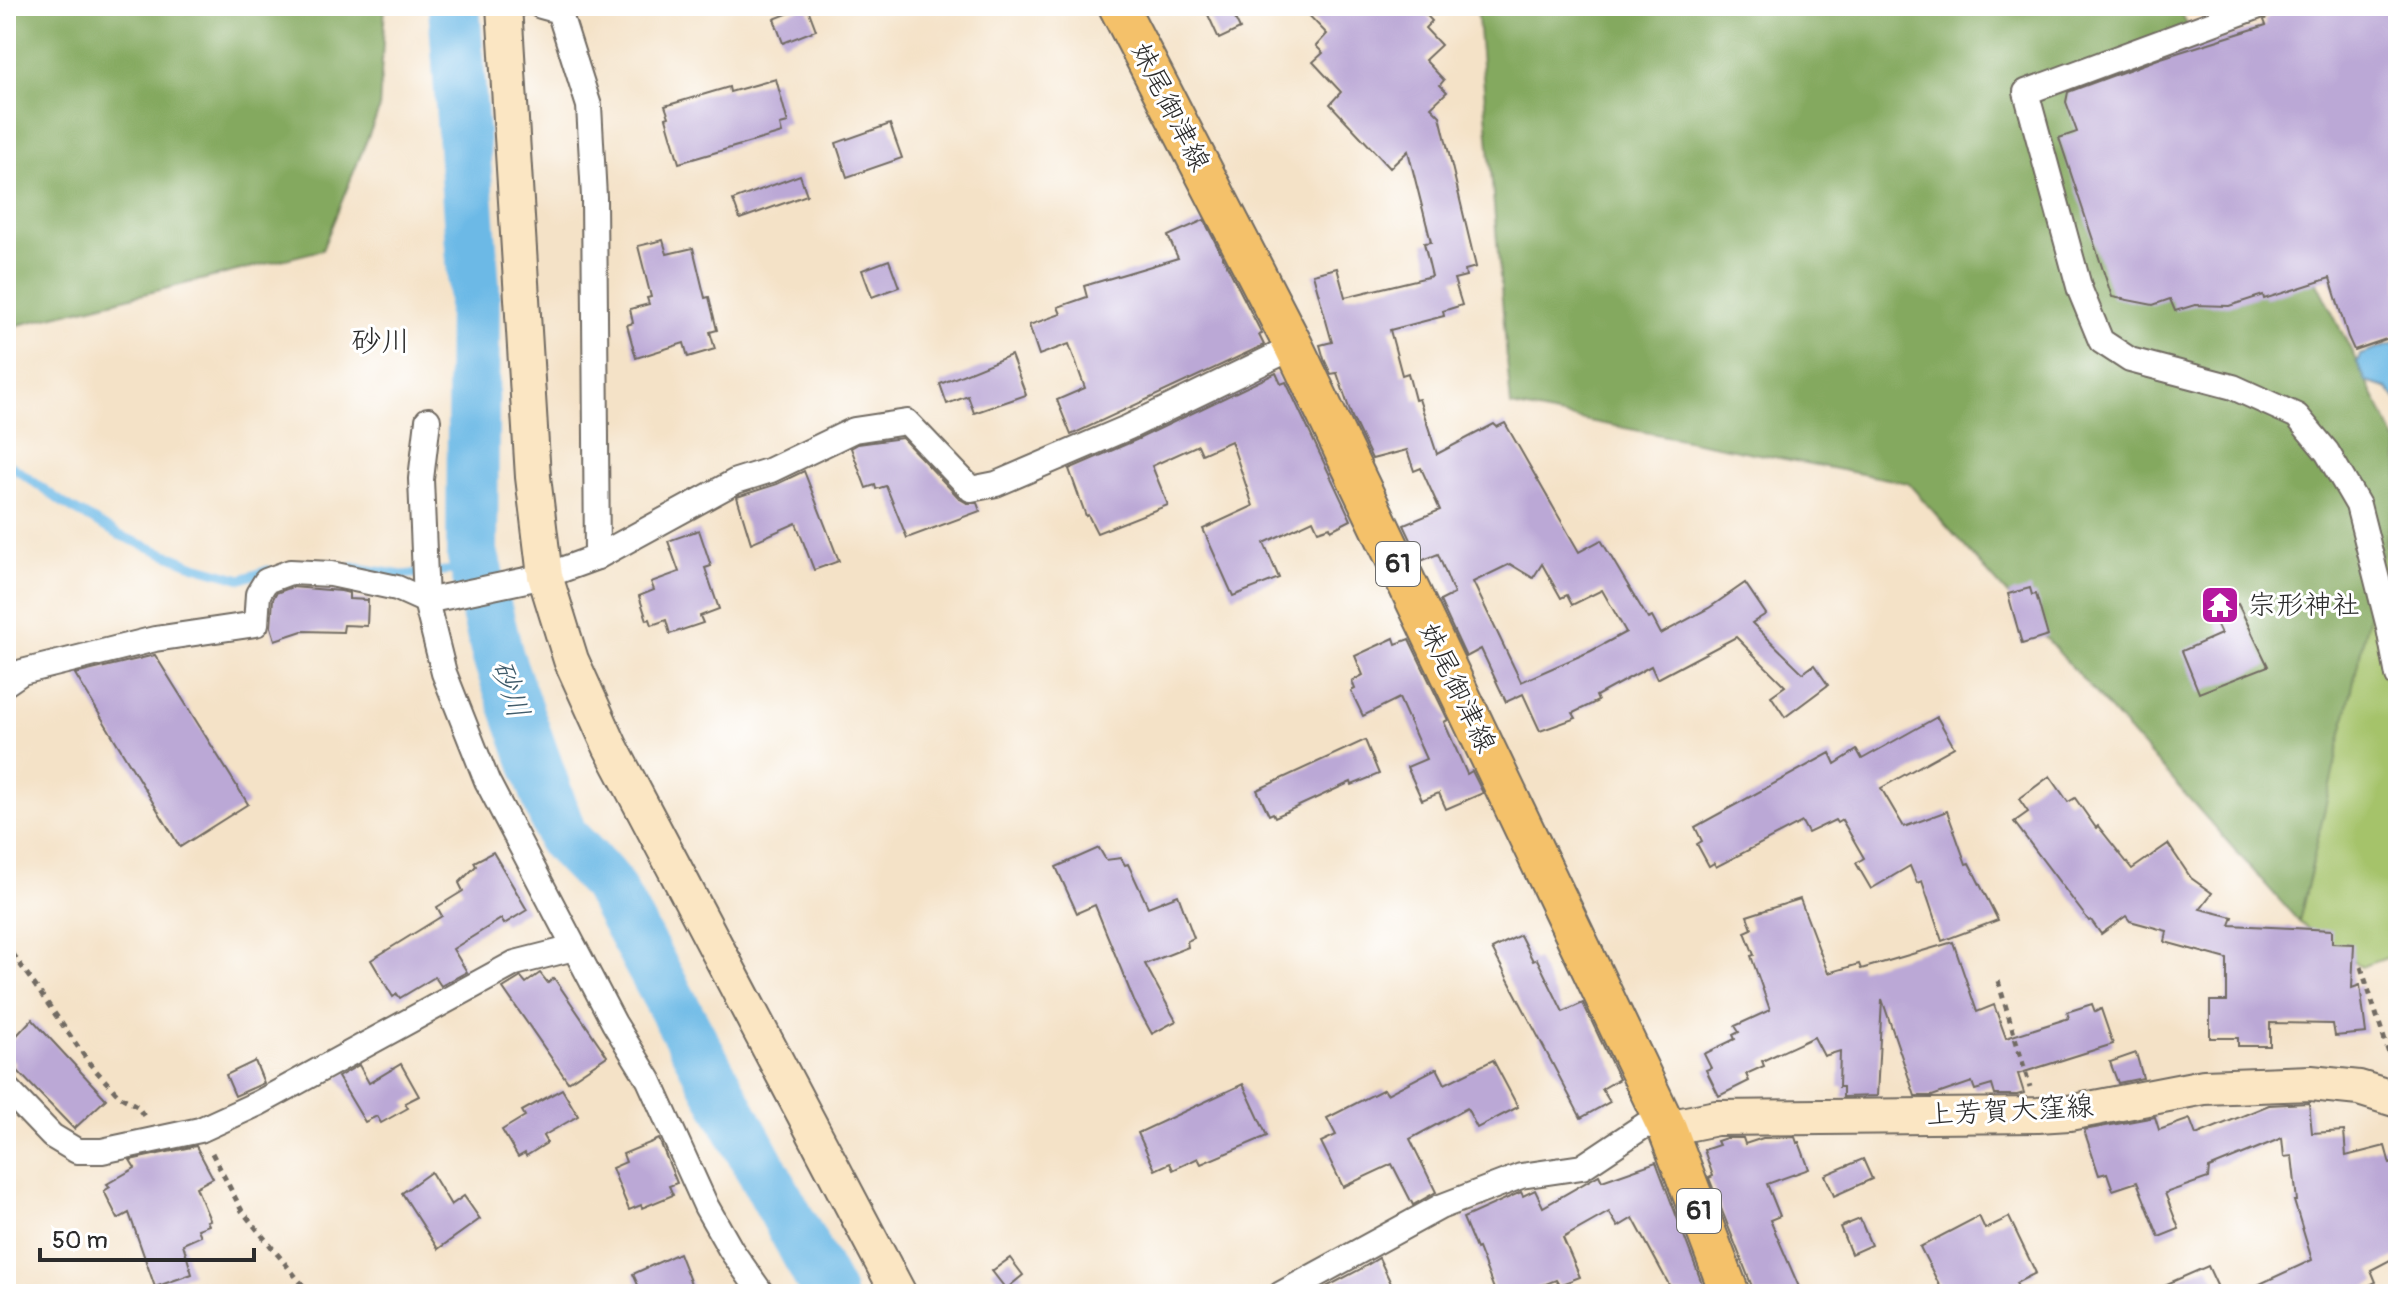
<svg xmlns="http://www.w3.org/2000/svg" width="2404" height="1300" font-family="Pangolin,'Klee One',sans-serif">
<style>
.green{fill:#a5c36b;stroke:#68774b;stroke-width:2}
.forest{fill:#84a95f;stroke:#586a45;stroke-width:2}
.water{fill:#6cb9e6;stroke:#4c7288;stroke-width:2}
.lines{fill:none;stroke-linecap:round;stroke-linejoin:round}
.stream{stroke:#6cb9e6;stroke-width:9}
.river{stroke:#6cb9e6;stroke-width:52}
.building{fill:#bba8d6;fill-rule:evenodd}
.street-casing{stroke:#716b62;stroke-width:28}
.secondary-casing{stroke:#716b62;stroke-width:38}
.primary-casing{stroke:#716b62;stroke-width:42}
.path{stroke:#716b62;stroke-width:5;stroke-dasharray:6 6;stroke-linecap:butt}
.street{stroke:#fff;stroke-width:24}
.secondary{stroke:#fbe6c3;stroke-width:34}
.primary{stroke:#f4c16a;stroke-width:38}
.labels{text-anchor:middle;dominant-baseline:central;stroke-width:6;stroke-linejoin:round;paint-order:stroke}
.shield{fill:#fff;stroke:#6b6b6b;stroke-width:2}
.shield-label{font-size:26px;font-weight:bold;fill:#2b2b2b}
.street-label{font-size:28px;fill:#2b2b2b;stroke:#fff}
.poi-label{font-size:28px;fill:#2b2b2b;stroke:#fff;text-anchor:start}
.neighbourhood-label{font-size:30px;fill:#2b2b2b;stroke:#fff}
.water-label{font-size:30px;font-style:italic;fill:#425d6c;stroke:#fff}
</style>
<rect width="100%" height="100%" fill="#fff"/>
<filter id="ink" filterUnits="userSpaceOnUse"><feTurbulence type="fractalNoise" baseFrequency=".0125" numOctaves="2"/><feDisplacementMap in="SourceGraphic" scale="16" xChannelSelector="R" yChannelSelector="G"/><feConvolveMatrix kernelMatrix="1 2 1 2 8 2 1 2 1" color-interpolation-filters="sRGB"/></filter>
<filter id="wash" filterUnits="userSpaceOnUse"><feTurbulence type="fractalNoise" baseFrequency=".006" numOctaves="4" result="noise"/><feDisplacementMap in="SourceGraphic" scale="32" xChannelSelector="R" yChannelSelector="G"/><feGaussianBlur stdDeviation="1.8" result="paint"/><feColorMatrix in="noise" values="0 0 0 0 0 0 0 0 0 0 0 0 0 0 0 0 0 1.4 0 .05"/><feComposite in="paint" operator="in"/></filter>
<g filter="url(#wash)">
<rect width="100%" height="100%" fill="#f4e2c7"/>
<!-- green -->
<polygon class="green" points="2398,470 2398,954 2361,967 2299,922 2313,862 2280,789"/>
<!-- forest -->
<g class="forest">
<polygon points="6,6 385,6 379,110 322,250 6,328"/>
<polygon points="1477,6 2178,6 2398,444 2398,487 2299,922 1908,483 1511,406"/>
</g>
<!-- water -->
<polygon class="water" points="2398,342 2398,401 2387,388 2366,382 2357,362 2360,355"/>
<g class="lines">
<!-- stream -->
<g class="stream">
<polyline points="6,462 66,505 119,535 195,566 242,579 268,570"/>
<polyline points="353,567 402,575 476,568"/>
</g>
<!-- river -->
<polyline class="river" points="454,6 474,289 472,552 498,657 562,837 606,882 829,1294"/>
</g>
<g id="blocks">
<!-- building -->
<g class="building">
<polygon points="807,6 816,30 783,43 774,19"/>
<polygon points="1204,6 1229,6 1240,29 1219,39"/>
<path d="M1300,6H1418L1432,21L1425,28L1441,45L1425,60L1444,80L1440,85L1447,92L1431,107L1440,116L1476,267L1465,270L1466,276L1454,279L1462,305L1443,311L1444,316L1390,330L1402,375L1408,373L1415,400L1419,399L1437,454L1494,424L1497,427L1505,423L1579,552L1601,540L1648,619L1652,617L1661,634L1709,608L1745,583L1766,614L1752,623L1803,673L1814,665L1828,685L1785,717L1771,696L1785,686L1736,637L1657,679L1651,666L1596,696L1598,701L1573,713L1576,718L1540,731L1523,694L1506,702L1481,649L1466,657L1440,601L1454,594L1438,554L1421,561L1404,525L1440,510L1421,468L1414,471L1407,450L1372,459L1352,417L1337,373L1331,374L1324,359L1320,345L1332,342L1313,274L1337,268L1345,297L1432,276L1424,243L1431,242L1408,151L1390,168L1330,104L1341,92L1313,62L1323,53L1316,46L1327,34ZM1510,564L1533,578L1542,564L1561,598L1567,595L1572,605L1602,590L1626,632L1591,651L1521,682L1473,582Z"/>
<polygon points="2274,6 2398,6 2398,335 2354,350 2348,337 2330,278 2264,299 2263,295 2229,306 2195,305 2175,311 2170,299 2153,305 2112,297 2059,138 2077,132 2066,102 2068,92 2161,58 2266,25 2264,20 2271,15"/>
<polygon points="776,79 788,123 780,125 782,133 679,163 666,118 669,117 665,106 729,87 730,92"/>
<polygon points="890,124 902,158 847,177 836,143"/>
<polygon points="800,175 807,195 740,219 733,200"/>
<polygon points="1204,220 1262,334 1259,335 1264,345 1071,435 1057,400 1085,388 1069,344 1039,355 1029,325 1061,314 1058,307 1087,297 1084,286 1178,258 1168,236"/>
<polygon points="663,240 667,254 693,248 705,298 709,297 717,330 710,332 715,349 688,357 684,343 636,358 627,325 633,323 630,309 649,304 647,298 651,297 638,246"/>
<polygon points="889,260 899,287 872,297 862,270"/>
<polygon points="1011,355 1026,395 974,413 968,396 947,404 940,384"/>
<polygon points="1276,373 1281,384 1286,382 1351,520 1331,530 1330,527 1318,531 1313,520 1264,543 1279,578 1233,596 1203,529 1253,506 1231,441 1202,454 1198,445 1152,466 1168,505 1097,533 1088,515 1086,516 1069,469 1136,440"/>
<polygon points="902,438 960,499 967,503 977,503 980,511 907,538 886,486 876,489 875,485 866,488 851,448 858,444"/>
<polygon points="804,471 839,561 814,570 796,523 751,543 737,497 777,484"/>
<polygon points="699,530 711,566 705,568 719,609 700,616 703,623 670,634 666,620 652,625 650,619 647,620 639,596 654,590 651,582 679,572 668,541"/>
<polygon points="292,587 341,591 349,593 349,599 368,600 367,626 344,625 343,632 302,631 275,640 271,627 273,599 276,593"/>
<polygon points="2030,588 2032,595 2036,594 2048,636 2022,644 2008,594"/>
<polygon points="2238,604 2268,666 2199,693 2182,651 2221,634 2212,615"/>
<polygon points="1394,638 1396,644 1409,639 1448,720 1444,722 1467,774 1472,771 1483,793 1446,809 1439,793 1422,800 1407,767 1426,759 1399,698 1363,716 1351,691 1355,689 1352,681 1363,675 1355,656"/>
<polygon points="155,655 248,804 180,847 75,674"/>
<polygon points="1937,717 1954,747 1881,788 1904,827 1947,811 1966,864 1969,863 1998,920 1942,941 1922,881 1917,883 1910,866 1871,889 1856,863 1864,858 1842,820 1837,823 1835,820 1808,833 1802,822 1716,867 1714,863 1709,866 1697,844 1702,841 1695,827 1830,753 1835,764 1857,750 1862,759"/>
<polygon points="1365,740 1379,774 1352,785 1351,782 1275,817 1273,813 1269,815 1257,790"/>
<polygon points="2050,776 2068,802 2075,798 2096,828 2098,826 2132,869 2168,844 2191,878 2212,893 2200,909 2233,917 2230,925 2332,930 2332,943 2354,944 2352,988 2360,985 2366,1033 2335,1036 2333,1024 2270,1023 2270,1046 2238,1046 2238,1038 2210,1038 2210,1001 2227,1001 2227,959 2165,942 2167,931 2130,921 2126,916 2101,934 2091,920 2089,921 2014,822 2028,812 2019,799"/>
<polygon points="1099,848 1106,860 1121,858 1125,865 1128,864 1148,907 1178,895 1194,938 1187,941 1188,947 1145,964 1176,1021 1152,1034 1134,1001 1095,905 1077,913 1056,867"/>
<polygon points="493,852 527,910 504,924 501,919 453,949 467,972 441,986 435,977 400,998 397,994 393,997 371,960 442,916 437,907 463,891 459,883 476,866 474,862"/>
<polygon points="1800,899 1828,973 1859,964 1861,969 1953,942 1977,1012 1994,1005 2006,1038 2069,1018 2067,1012 2092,1004 2095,1012 2101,1009 2113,1044 2018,1074 2024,1093 2017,1095 1995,1095 1992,1085 1975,1090 1972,1082 1932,1096 1915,1096 1882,999 1877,1096 1843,1097 1843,1087 1839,1087 1840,1051 1824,1056 1814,1037 1762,1061 1764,1066 1746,1074 1749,1081 1719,1096 1706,1070 1711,1068 1704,1054 1735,1039 1733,1035 1739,1032 1735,1026 1770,1010 1751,956 1754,955 1745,932 1752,929 1747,916"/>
<polygon points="1520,935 1533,961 1537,959 1563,1012 1583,1003 1619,1079 1602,1089 1610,1102 1581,1118 1492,949"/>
<polygon points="540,973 548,983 554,978 607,1056 568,1082 503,988 521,977 526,983"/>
<polygon points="32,1019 106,1099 74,1129 13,1066 16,1063 6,1054 6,1047"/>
<polygon points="2136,1053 2143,1078 2118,1083 2110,1062"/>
<polygon points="1493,1060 1518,1107 1477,1128 1467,1108 1410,1139 1436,1192 1413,1205 1392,1164 1343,1187 1321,1142 1336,1135 1327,1118 1384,1089 1387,1094 1437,1068 1445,1084"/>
<polygon points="255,1061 264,1083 235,1096 226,1075"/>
<polygon points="401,1064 419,1096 405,1103 408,1108 381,1123 377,1116 365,1122 338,1077 359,1065 369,1083"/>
<polygon points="1243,1084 1267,1136 1201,1164 1198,1158 1173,1170 1170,1163 1155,1170 1138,1133"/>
<polygon points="562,1089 578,1116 543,1136 547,1143 526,1156 525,1153 518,1157 502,1130 525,1116 522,1111"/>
<polygon points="2309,1103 2312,1133 2344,1131 2346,1156 2385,1146 2390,1164 2398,1162 2398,1256 2371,1270 2376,1282 2351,1294 2238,1294 2312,1260 2294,1201 2297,1201 2292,1156 2284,1157 2282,1138 2209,1168 2208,1178 2165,1193 2179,1229 2159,1237 2137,1182 2113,1190 2107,1173 2099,1175 2084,1130 2155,1117 2159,1130 2190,1119 2196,1135 2269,1105"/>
<polygon points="1795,1137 1797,1143 1799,1142 1809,1169 1767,1184 1780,1216 1770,1220 1802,1294 1755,1294 1709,1178 1713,1176 1704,1150 1719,1145 1717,1141 1726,1138 1743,1138 1745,1144 1763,1138"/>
<polygon points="659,1139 677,1183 669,1186 673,1195 642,1208 641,1205 629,1210 612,1168 626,1162 623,1154"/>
<polygon points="196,1146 213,1178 196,1187 210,1220 207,1221 209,1225 198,1229 201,1236 183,1244 192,1274 155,1287 129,1213 118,1219 104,1191 110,1187 107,1184 135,1168 130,1160"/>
<polygon points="1863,1159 1872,1179 1834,1196 1825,1175"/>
<polygon points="1656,1162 1706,1294 1674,1294 1633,1218 1618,1227 1609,1212 1563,1238 1580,1277 1559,1285 1556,1280 1520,1294 1496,1294 1478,1248 1476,1249 1463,1218 1521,1192 1523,1196 1535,1190 1543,1207 1599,1175 1602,1181"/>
<polygon points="431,1172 451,1205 464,1196 480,1219 438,1249 402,1193"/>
<polygon points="1979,1216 1985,1229 2009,1217 2036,1273 2016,1283 2021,1294 1944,1294 1920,1247"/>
<polygon points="1860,1219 1871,1245 1851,1254 1840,1227"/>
<polygon points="679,1253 695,1294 642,1294 633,1274"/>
<polygon points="1010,1258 1023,1275 1006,1289 992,1271"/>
<polygon points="1379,1258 1396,1294 1313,1294 1359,1270"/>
<polygon points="2208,1266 2221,1294 2144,1294"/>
</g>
</g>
</g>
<g filter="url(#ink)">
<use href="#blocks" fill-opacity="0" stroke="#716b62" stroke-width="2"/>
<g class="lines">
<defs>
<g id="street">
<polyline points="541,6 559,11 589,106 594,197 597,557"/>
<polyline points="2259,6 2026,92 2080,290 2101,341 2130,360 2233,387 2297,416 2327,452 2358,505 2388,623 2398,676"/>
<polyline points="428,420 421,479 426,601 444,673 487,781 614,1023 649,1080 706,1206 731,1250 762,1294"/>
<polyline points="6,683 22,672 155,639 256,624 258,594 266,581 290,572 331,574 397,588 426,601 545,576 597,557 736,481 771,470 854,430 907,422 971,489 996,484 1129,427 1294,347"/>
<polyline points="6,1088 52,1136 77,1151 102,1151 200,1130 259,1103 515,963 574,948"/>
<polyline points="1281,1294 1440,1207 1521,1176 1582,1167 1645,1125 1667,1128"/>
</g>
<g id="secondary">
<polyline points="504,6 533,477 545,576 571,660 610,746 899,1294"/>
<polyline points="1667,1128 1716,1118 2038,1115 2069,1113 2204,1087 2311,1083 2359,1088 2398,1100"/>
</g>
<polyline id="primary" points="1118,6 1294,347 1667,1128 1730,1294"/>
</defs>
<!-- street casing -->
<use href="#street" class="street-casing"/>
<!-- secondary casing -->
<use href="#secondary" class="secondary-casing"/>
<!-- primary casing -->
<use href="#primary" class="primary-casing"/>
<!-- path -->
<g class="path">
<polyline points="6,944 90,1064 119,1096 137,1106 144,1116"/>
<polyline points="2361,967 2393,1066"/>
<polyline points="1998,981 2030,1087"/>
<polyline points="212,1153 242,1211 310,1294"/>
</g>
<!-- street -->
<use href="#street" class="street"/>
<!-- secondary -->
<use href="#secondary" class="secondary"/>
<!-- primary -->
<use href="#primary" class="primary"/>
</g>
</g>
<!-- icons -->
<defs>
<symbol id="temple-square" viewBox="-11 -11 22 22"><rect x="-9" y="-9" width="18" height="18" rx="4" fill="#b5179e" stroke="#fff"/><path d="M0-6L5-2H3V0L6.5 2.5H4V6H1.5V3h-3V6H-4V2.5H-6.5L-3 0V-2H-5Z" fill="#fff"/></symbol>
</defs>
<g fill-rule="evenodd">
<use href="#temple-square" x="2198" y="583" width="44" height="44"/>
</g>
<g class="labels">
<!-- shield labels -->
<g class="shield">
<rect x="1376" y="542" width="44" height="44" rx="6"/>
<rect x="1677" y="1189" width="44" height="44" rx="6"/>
</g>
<g class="shield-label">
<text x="1398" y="564">61</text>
<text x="1699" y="1211">61</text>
</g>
<!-- street labels -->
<g class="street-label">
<text transform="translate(1170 107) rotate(63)">妹尾御津線</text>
<text transform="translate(1457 688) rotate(64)">妹尾御津線</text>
<text transform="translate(2010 1111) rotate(-3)">上芳賀大窪線</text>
</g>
<!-- poi labels -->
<g class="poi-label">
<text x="2248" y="605">宗形神社</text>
</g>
<!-- neighbourhood labels -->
<g class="neighbourhood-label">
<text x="381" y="341">砂川</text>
</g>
<!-- water labels -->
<g class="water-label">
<text transform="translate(510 689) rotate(71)">砂川</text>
</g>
</g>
<!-- margin -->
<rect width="2404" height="1300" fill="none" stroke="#fff" stroke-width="32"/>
<!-- scale -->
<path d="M40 1248v12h214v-12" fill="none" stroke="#2b2b2b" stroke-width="4"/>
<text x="52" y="1248" font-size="24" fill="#2b2b2b" stroke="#ffffff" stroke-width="6" paint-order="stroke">50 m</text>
</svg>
